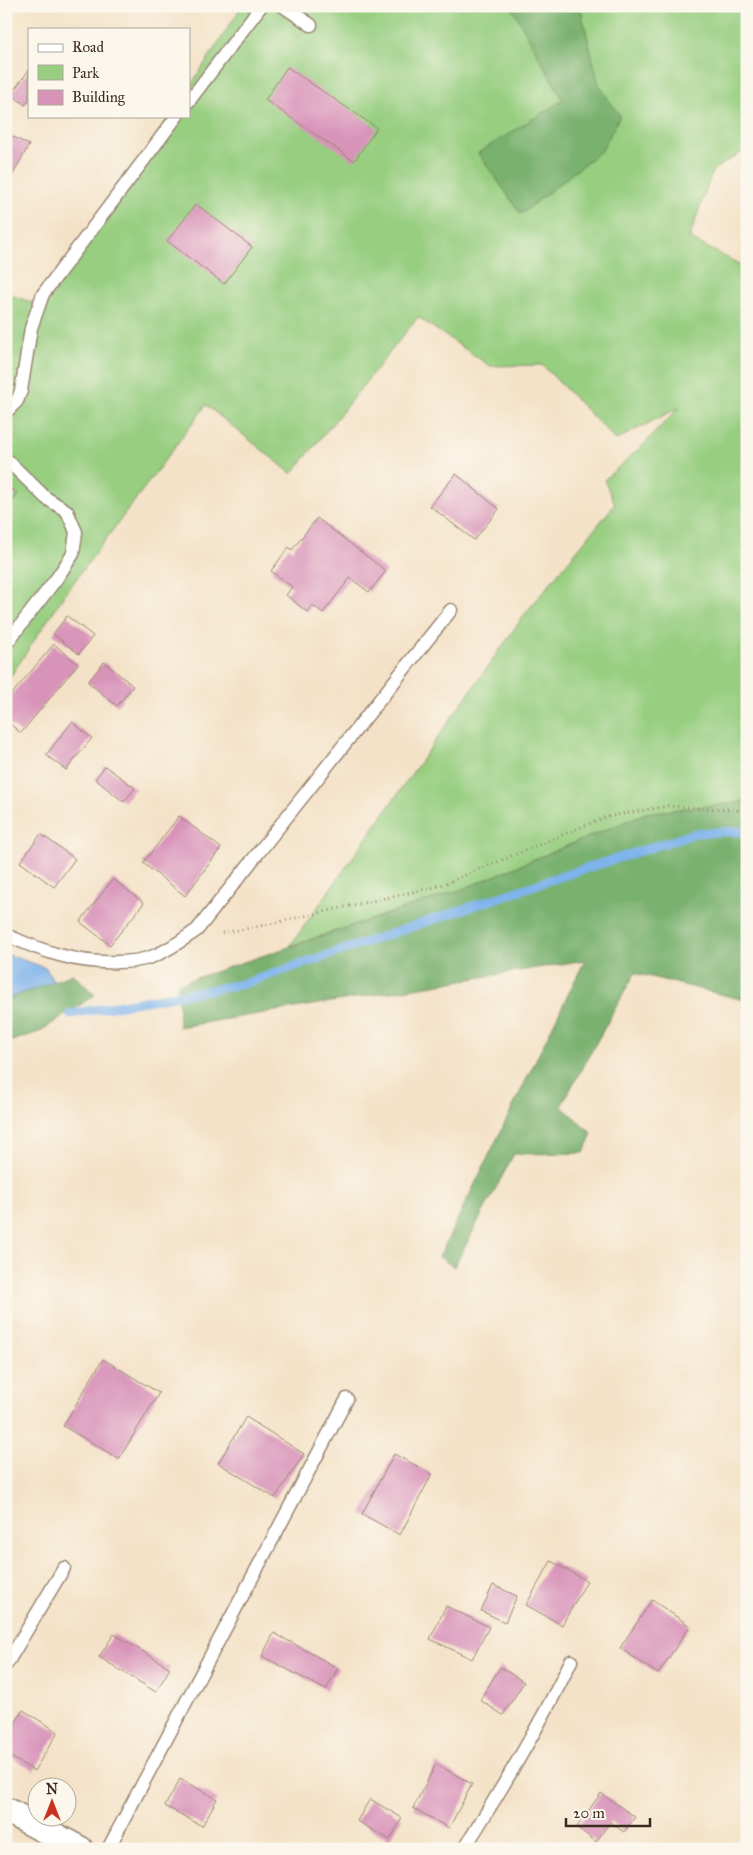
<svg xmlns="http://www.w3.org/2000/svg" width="753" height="1855" font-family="'IM FELL Great Primer',serif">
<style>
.green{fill:#97ce80;stroke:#697c4f}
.forest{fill:#79b16e;stroke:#5a6e46}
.water{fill:#7eb3ec;stroke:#5c6e85}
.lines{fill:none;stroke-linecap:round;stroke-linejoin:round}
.stream{stroke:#7eb3ec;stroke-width:9}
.building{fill:#d893b9}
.lane-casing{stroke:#988673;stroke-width:15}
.street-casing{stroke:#988673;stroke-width:28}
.path{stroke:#988673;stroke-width:3;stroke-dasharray:1 4;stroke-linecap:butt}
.lane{stroke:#fff;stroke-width:12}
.street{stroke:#fff;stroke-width:25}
</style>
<rect width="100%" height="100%" fill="#fbf7ec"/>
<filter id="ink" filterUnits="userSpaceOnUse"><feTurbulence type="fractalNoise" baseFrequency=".02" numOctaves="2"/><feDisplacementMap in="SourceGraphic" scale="10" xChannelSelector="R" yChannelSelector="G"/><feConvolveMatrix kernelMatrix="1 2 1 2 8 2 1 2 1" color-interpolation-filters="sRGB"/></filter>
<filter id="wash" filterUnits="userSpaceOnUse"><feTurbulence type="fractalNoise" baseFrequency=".0096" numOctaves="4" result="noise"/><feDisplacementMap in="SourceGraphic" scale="20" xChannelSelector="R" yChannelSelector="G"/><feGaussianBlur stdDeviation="1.12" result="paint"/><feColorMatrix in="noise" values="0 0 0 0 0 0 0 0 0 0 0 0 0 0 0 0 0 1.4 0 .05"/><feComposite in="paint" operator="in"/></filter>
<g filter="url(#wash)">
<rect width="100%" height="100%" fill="#f4e2c8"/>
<!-- green -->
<polygon class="green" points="242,6 747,6 747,149 713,170 689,238 747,268 747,797 743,802 646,813 463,889 290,946 525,614 615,504 604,480 642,446 680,407 616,440 542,365 490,366 418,317 292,474 206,405 65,594 6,683 6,293 45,307 170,116 189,116 189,88"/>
<!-- forest -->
<g class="forest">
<polygon points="511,6 580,6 599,85 620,116 602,150 521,214 478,153 563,100"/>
<polygon points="747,797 747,995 744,1000 635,973 561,1106 592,1133 584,1153 514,1154 454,1267 439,1257 585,960 179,1027 178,984 463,889 646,813 743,802"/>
<polygon points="73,974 95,995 39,1032 6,1043 6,999"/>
</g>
<!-- water -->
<polygon class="water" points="6,954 46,968 53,982 6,999"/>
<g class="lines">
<!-- stream -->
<polyline class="stream" points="70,1014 243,984 550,880 696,833 747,831"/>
</g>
<g id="blocks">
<!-- building -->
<g class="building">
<polygon points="287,67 377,128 354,161 265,100"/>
<polygon points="29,70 29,100 25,105 11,94"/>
<polygon points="6,133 29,145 6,187"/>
<polygon points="196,204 252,247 224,284 167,241"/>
<polygon points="456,474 499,509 474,540 430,506"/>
<polygon points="6,485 17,493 6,507"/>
<polygon points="317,518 386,571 369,592 350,578 323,613 312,605 307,612 286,595 292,587 271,571 289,547 292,550"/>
<polygon points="67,616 93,636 79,654 53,634"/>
<polygon points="54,644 78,664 21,733 6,721 6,701"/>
<polygon points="104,662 133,686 117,706 88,682"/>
<polygon points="72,722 92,738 66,770 46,755"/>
<polygon points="105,766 135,788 124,802 95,779"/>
<polygon points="179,816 221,848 185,896 143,863"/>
<polygon points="41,834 75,859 54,887 20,862"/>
<polygon points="113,879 144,903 110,945 80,922"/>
<polygon points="103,1359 159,1393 119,1459 63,1426"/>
<polygon points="246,1417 304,1454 275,1498 218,1463"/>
<polygon points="394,1454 432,1474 400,1535 362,1514"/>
<polygon points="551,1561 587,1581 562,1625 526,1605"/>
<polygon points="493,1585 517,1596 505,1622 481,1611"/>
<polygon points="652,1600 690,1626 658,1674 620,1648"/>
<polygon points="446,1606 489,1627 472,1659 430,1639"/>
<polygon points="274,1633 338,1668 326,1690 262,1656"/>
<polygon points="114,1634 170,1668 156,1692 99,1657"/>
<polygon points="500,1667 524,1682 503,1715 480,1700"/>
<polygon points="23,1710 58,1732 34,1771 6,1754 6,1738"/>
<polygon points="436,1764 472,1784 449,1828 413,1808"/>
<polygon points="180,1779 217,1799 202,1826 165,1806"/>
<polygon points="601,1793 635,1817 624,1832 610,1822 596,1842 577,1827"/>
<polygon points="370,1799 402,1818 390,1840 357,1821"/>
</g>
</g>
</g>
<g filter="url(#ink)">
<use href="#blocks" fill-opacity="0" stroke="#988673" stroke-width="1"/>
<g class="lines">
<defs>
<g id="lane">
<polyline points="283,6 311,25"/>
<polyline points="189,101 261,6"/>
<polyline points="6,412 17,401 21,391 31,328 43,294 177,116"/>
<polyline points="6,459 46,498 67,511 76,532 73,554 57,578 6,644"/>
<path d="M6,935C42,951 77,964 117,962C129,962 140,961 151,957C168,951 182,940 197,930L451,610"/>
<polyline points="6,1665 64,1568"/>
<polyline points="108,1849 347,1399"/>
<path d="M464,1849C502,1788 540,1726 571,1661"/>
</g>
<polyline id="street" points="6,1810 80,1849"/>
</defs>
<!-- lane casing -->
<use href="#lane" class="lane-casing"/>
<!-- street casing -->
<use href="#street" class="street-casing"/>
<!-- path -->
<polyline class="path" points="222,933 256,927 439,886 606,817 668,806 747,811"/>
<!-- lane -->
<use href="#lane" class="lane"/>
<!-- street -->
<use href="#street" class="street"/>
</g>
</g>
<!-- margin -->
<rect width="753" height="1855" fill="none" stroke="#fbf7ec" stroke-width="25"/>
<!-- legend -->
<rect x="28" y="28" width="162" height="90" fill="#fbf7ec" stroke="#aea59a"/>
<rect x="38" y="44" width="25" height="8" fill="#ffffff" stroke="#aea59a"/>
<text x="72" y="52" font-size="15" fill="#3b2a1e">Road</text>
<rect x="38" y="65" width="25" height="15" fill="#97ce80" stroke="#aea59a"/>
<text x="72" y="78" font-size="15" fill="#3b2a1e">Park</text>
<rect x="38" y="90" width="25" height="15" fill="#d893b9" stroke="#aea59a"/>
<text x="72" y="102" font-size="15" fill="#3b2a1e">Building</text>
<!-- north arrow -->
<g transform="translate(52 1802)"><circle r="24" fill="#fbf7ec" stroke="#aea59a"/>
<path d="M0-4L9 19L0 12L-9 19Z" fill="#c8321e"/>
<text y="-8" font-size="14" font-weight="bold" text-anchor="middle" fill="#3b2a1e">N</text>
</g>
<!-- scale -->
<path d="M566 1818v8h84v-8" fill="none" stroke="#3b2a1e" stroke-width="2.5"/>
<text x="573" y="1818" font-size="15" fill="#3b2a1e" stroke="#fbf7ec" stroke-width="4" paint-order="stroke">20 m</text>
</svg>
